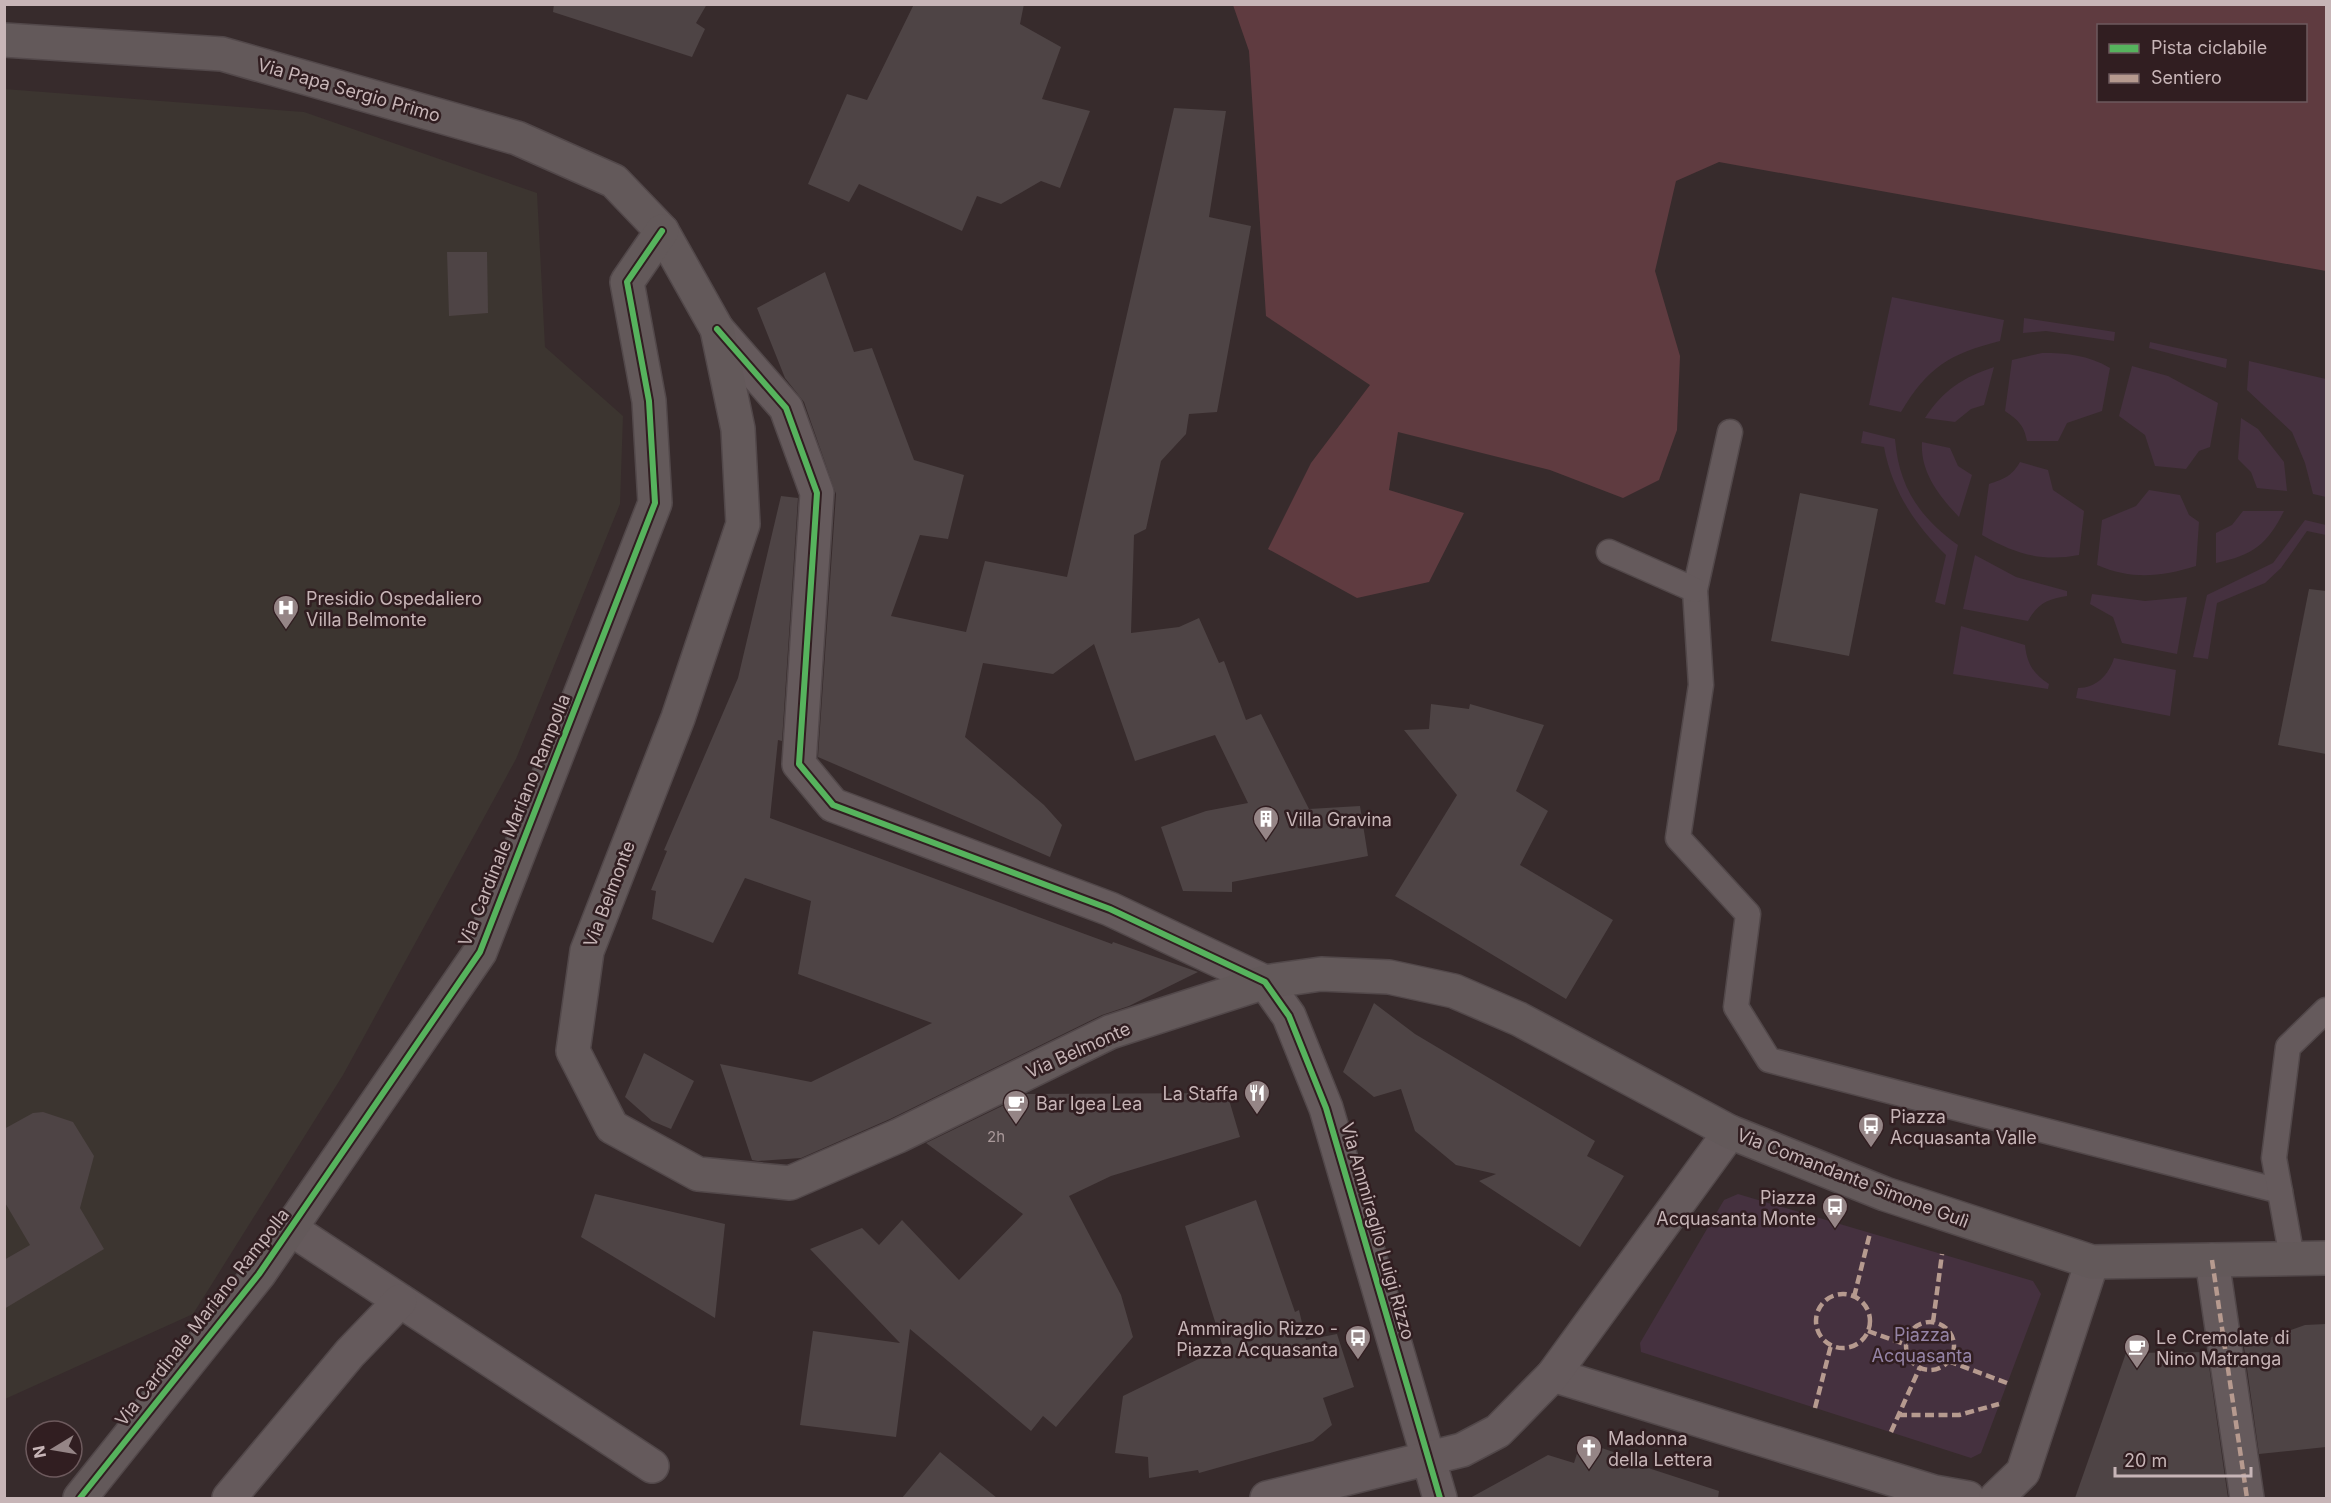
<svg xmlns="http://www.w3.org/2000/svg" width="2331" height="1503" font-family="Inter,sans-serif">
<style>
.medical{fill:#3c3530}
.green{fill:#45313f}
.water{fill:#5f3b40;fill-rule:evenodd}
.building{fill:#4e4445}
.lines{fill:none;stroke-linecap:round;stroke-linejoin:round}
.lane-casing{stroke:#52484a;stroke-width:27}
.street-casing{stroke:#52484a;stroke-width:36}
.secondary-casing{stroke:#52484a;stroke-width:36}
.lane{stroke:#655a5c;stroke-width:24}
.street{stroke:#655a5c;stroke-width:33}
.secondary{stroke:#63595a;stroke-width:33}
.quiet{stroke:#b69a8f;stroke-width:4.5;stroke-dasharray:9 4.5;stroke-linecap:butt}
.cycleway-casing{stroke:#311e21;stroke-width:10}
.cycleway{stroke:#56b35d;stroke-width:6}
.labels{text-anchor:middle;dominant-baseline:central;stroke-width:5;stroke-linejoin:round;paint-order:stroke}
.number-label{font-size:15px;fill:#a9999a}
.street-label{font-size:18px;fill:#c7b5b7;stroke:#311e21}
.poi-label{font-size:18px;fill:#c7b5b7;stroke:#311e21;text-anchor:start}
.park-label{font-size:18px;fill:#9584a6;stroke:#311e21}
</style>
<rect width="100%" height="100%" fill="#372b2c"/>
<!-- medical -->
<polygon class="medical" points="4,89 304,112 537,193 545,347 623,416 620,504 516,759 343,1075 193,1314 5,1399"/>
<!-- green -->
<g class="green">
<path d="M1892,297L2004,320L2000,341C1949,354 1928,367 1901,412L1869,405Z"/>
<polygon points="2024,318 2115,332 2114,341 2046,331 2023,333"/>
<polygon points="2150,342 2227,359 2226,368 2149,348"/>
<path d="M2042,353C2067,353 2088,355 2110,368L2102,411L2067,423L2058,441H2027C2024,425 2018,420 2005,411L2012,360Z"/>
<polygon points="2249,361 2326,379 2326,497 2313,494 2305,463 2292,432 2247,390"/>
<polygon points="2132,366 2168,376 2218,403 2210,447 2199,451 2186,469 2155,466 2145,435 2119,416"/>
<path d="M1994,367L1984,405L1971,409L1955,422L1925,418C1943,390 1964,377 1994,367Z"/>
<polygon points="2241,418 2258,429 2284,462 2287,491 2257,488 2251,472 2238,459"/>
<path d="M1863,431L1895,439C1899,487 1919,517 1958,545L1945,605L1935,602L1946,555C1914,524 1892,490 1884,447L1861,443Z"/>
<path d="M1922,442L1950,448L1958,466L1972,475L1959,517C1939,496 1920,472 1922,442Z"/>
<path d="M2020,462L2048,470L2053,490L2084,511L2079,555C2042,562 2015,554 1982,535L1989,484C2004,479 2012,476 2020,462Z"/>
<path d="M2149,490L2180,495L2189,515L2199,522L2196,566C2161,577 2132,580 2097,565L2102,520L2136,506Z"/>
<path d="M2243,511H2284C2267,545 2253,555 2216,563V533L2232,525Z"/>
<polygon points="2305,520 2326,525 2326,535 2307,531 2281,568 2265,583 2217,603 2208,659 2193,657 2207,595 2273,563"/>
<path d="M1975,555L2016,577L2067,591V596C2048,599 2038,603 2028,621L1963,609Z"/>
<polygon points="2092,594 2145,601 2187,597 2177,654 2122,643 2113,617 2090,604"/>
<path d="M1961,626L2025,645C2027,664 2033,673 2049,684L2048,689L1953,674Z"/>
<path d="M2114,658L2176,670L2170,716L2076,698L2078,688C2096,688 2109,675 2114,658Z"/>
<polygon points="1738,1194 2033,1281 2041,1294 1981,1453 1971,1458 1641,1352 1640,1343 1724,1200"/>
</g>
<!-- water -->
<path class="water" d="M1233,5H2326V271L1719,162L1676,181L1655,271L1680,356L1677,430L1659,480L1623,498L1550,470L1398,432L1389,490L1464,513L1429,582L1357,598L1268,549L1311,463L1370,385L1266,316L1249,51ZM2098,26H2306V100H2098Z"/>
<!-- building -->
<g class="building">
<polygon points="554,4 707,4 696,23 705,29 692,57 553,12"/>
<polygon points="914,4 1024,4 1020,24 1061,47 1042,99 1090,111 1060,188 1041,181 1001,204 977,196 962,231 859,184 849,202 808,184 847,94 867,100"/>
<polygon points="1174,108 1226,111 1209,217 1251,226 1217,412 1189,414 1186,434 1161,461 1146,529 1134,535 1131,633 1179,627 1199,618 1219,663 1224,661 1246,720 1261,714 1309,809 1360,806 1368,856 1232,882 1232,892 1183,891 1161,827 1206,811 1248,803 1215,735 1135,761 1094,644 1053,674 983,663 965,737 1044,805 1062,825 1050,857 818,757 836,494 804,402 785,378 757,308 825,272 854,352 872,348 914,460 964,475 948,539 920,535 891,616 966,632 985,561 1067,577"/>
<polygon points="447,252 487,252 488,313 449,316"/>
<polygon points="1800,493 1878,509 1849,656 1771,641"/>
<polygon points="781,496 798,498 782,741 778,740 770,818 1112,944 1113,942 1198,972 1129,1006 1102,1015 890,1119 801,1158 758,1161 752,1160 720,1064 811,1082 932,1023 798,974 811,901 745,878 713,943 652,919 656,891 651,890 667,851 664,850 738,678"/>
<polygon points="2309,589 2326,591 2326,754 2278,745"/>
<polygon points="1431,704 1469,709 1470,704 1544,725 1516,791 1548,811 1520,865 1613,920 1566,999 1395,896 1457,795 1404,730 1429,729"/>
<polygon points="1374,1003 1415,1034 1595,1141 1587,1156 1624,1176 1580,1247 1479,1181 1496,1174 1456,1165 1415,1131 1401,1089 1374,1097 1343,1072"/>
<polygon points="644,1053 694,1081 671,1129 652,1121 625,1097"/>
<polygon points="1227,1093 1240,1137 1111,1176 1069,1196 1121,1295 1133,1337 1056,1427 1043,1416 1031,1431 910,1329 896,1437 800,1425 813,1331 900,1343 810,1249 862,1228 879,1245 902,1220 959,1280 1023,1214 926,1143 1027,1094"/>
<polygon points="43,1112 73,1122 94,1156 80,1208 104,1249 4,1309 4,1260 30,1245 4,1201 4,1129 33,1113"/>
<polygon points="595,1194 725,1224 715,1318 581,1237"/>
<polygon points="1256,1200 1295,1312 1299,1310 1306,1340 1337,1334 1354,1387 1323,1398 1332,1425 1313,1441 1199,1473 1198,1470 1149,1478 1148,1457 1115,1453 1123,1396 1223,1347 1185,1226"/>
<polygon points="2326,1324 2326,1447 2259,1454 2244,1347 2305,1325"/>
<polygon points="2207,1352 2228,1498 2075,1498 2126,1353"/>
<polygon points="1581,1441 1640,1461 1639,1465 1719,1491 1718,1498 1470,1498 1548,1455 1574,1463"/>
<polygon points="940,1452 997,1498 902,1498"/>
</g>
<g class="lines">
<defs>
<g id="lane">
<polyline points="1730,432 1695,590 1701,685 1678,838 1748,914 1736,1007 1769,1060 2280,1191"/>
<polyline points="1609,552 1695,590"/>
<polyline points="2292,1258 2274,1158 2288,1047 2326,1010"/>
</g>
<g id="street">
<polyline points="717,329 786,408 817,493 799,764 833,805 1110,909 1265,982 1289,1016 1326,1108 1440,1498"/>
<polyline points="291,1229 652,1466"/>
<polyline points="2212,1260 2247,1498"/>
<polyline points="1553,1375 1934,1492 1968,1498"/>
<polyline points="229,1498 350,1353 400,1301"/>
<polyline points="1267,1498 1462,1450 1498,1431 1553,1375 1730,1132"/>
<polyline points="1996,1498 2023,1472 2092,1262"/>
</g>
<g id="secondary">
<polyline points="4,40 222,54 517,138 614,181 662,231 717,329 738,429 743,524 678,718 587,951 573,1051 612,1127 698,1174 790,1183 898,1136 1110,1032 1265,982 1321,974 1389,977 1454,991 1519,1019 1730,1132 1885,1194 2092,1262 2326,1258"/>
<polyline points="80,1498 259,1274 480,952 655,503 649,401 627,282 662,231"/>
</g>
</defs>
<!-- lane casing -->
<use href="#lane" class="lane-casing"/>
<!-- street casing -->
<use href="#street" class="street-casing"/>
<!-- secondary casing -->
<use href="#secondary" class="secondary-casing"/>
<!-- lane -->
<use href="#lane" class="lane"/>
<!-- street -->
<use href="#street" class="street"/>
<!-- secondary -->
<use href="#secondary" class="secondary"/>
<!-- quiet -->
<g class="quiet">
<polyline points="2212,1260 2247,1498"/>
<circle cx="1843" cy="1321" r="27"/>
<polyline points="1854,1297 1870,1233"/>
<polyline points="1933,1322 1942,1254"/>
<circle cx="1930" cy="1346" r="24"/>
<polyline points="1868,1331 1907,1345"/>
<polyline points="1948,1361 2007,1383"/>
<polyline points="1815,1408 1831,1345"/>
<polyline points="1898,1415 1959,1415 1999,1404"/>
<polyline points="1891,1432 1920,1367"/>
</g>
<defs>
<g id="cycleway">
<polyline points="717,329 786,408 817,493 799,764 833,805 1110,909 1265,982 1289,1016 1326,1108 1440,1498"/>
<polyline points="80,1498 259,1274 480,952 655,503 649,401 627,282 662,231"/>
</g>
</defs>
<!-- cycleway casing -->
<use href="#cycleway" class="cycleway-casing"/>
<!-- cycleway -->
<use href="#cycleway" class="cycleway"/>
</g>
<!-- icons -->
<defs>
<symbol id="hospital-pin" viewBox="-11 -11 22 30"><path d="M0 17L-7.5 6A9.5 9.5 0 1 1 7.5 6Z" fill="#958586" stroke="#311e21"/><path d="M-5-5h3v3.5h4V-5h3V5h-3V1.5h-4V5h-3Z" fill="#fff"/></symbol>
<symbol id="building-pin" viewBox="-11 -11 22 30"><path d="M0 17L-7.5 6A9.5 9.5 0 1 1 7.5 6Z" fill="#958586" stroke="#311e21"/><path d="M-4-6H4V6H1V3H-1V6H-4ZM-2.5-4.3h1.7v1.8h-1.7ZM.8-4.3h1.7v1.8H.8ZM-2.5-1h1.7V.8h-1.7ZM.8-1h1.7V.8H.8Z" fill="#fff"/></symbol>
<symbol id="restaurant-pin" viewBox="-11 -11 22 30"><path d="M0 17L-7.5 6A9.5 9.5 0 1 1 7.5 6Z" fill="#958586" stroke="#311e21"/><path d="M-5-6h1v4h1v-4h1v4h1v-4h1v5L-1.5 .5V6h-2V.5L-5-1ZM5-6V6H3V1.5H1.5Q1.5-4 5-6Z" fill="#fff"/></symbol>
<symbol id="cafe-pin" viewBox="-11 -11 22 30"><path d="M0 17L-7.5 6A9.5 9.5 0 1 1 7.5 6Z" fill="#958586" stroke="#311e21"/><path d="M-5.5-4.5H6V0H3Q3 3.5 0 3.5H-2.5Q-5.5 3.5-5.5 0ZM3-3.2v2h1.7v-2ZM-6 4.5H4V6H-6Z" fill="#fff"/></symbol>
<symbol id="bus-pin" viewBox="-11 -11 22 30"><path d="M0 17L-7.5 6A9.5 9.5 0 1 1 7.5 6Z" fill="#958586" stroke="#311e21"/><path d="M-5-6H5V4H4V6H2V4H-2V6H-4V4H-5ZM-3.5-4V0h7V-4ZM-3.5 1.2v1.5H-2V1.2ZM2 1.2v1.5H3.5V1.2Z" fill="#fff"/></symbol>
<symbol id="church-pin" viewBox="-11 -11 22 30"><path d="M0 17L-7.5 6A9.5 9.5 0 1 1 7.5 6Z" fill="#958586" stroke="#311e21"/><path d="M-1.2-6h2.4v3.5h3.3v2.4h-3.3V6h-2.4V-.1h-3.3v-2.4h3.3Z" fill="#fff"/></symbol>
</defs>
<g fill-rule="evenodd">
<use href="#hospital-pin" x="271" y="593" width="30" height="40"/>
<use href="#building-pin" x="1251" y="804" width="30" height="40"/>
<use href="#restaurant-pin" x="1242" y="1078" width="30" height="40"/>
<use href="#cafe-pin" x="1001" y="1088" width="30" height="40"/>
<use href="#bus-pin" x="1856" y="1111" width="30" height="40"/>
<use href="#bus-pin" x="1820" y="1192" width="30" height="40"/>
<use href="#bus-pin" x="1343" y="1323" width="30" height="40"/>
<use href="#cafe-pin" x="2122" y="1332" width="30" height="40"/>
<use href="#church-pin" x="1574" y="1433" width="30" height="40"/>
</g>
<g class="labels">
<!-- number labels -->
<g class="number-label">
<text x="996" y="1136">2h</text>
</g>
<!-- street labels -->
<g class="street-label">
<text transform="translate(349 90) rotate(16)">Via Papa Sergio Primo</text>
<text transform="translate(514 820) rotate(-68)">Via Cardinale Mariano Rampolla</text>
<text transform="translate(609 894) rotate(-69)">Via Belmonte</text>
<text transform="translate(1078 1050) rotate(-24)">Via Belmonte</text>
<text transform="translate(1853 1178) rotate(21)">Via Comandante Simone Gulì</text>
<text transform="translate(1378 1231) rotate(74)">Via Ammiraglio Luigi Rizzo</text>
<text transform="translate(202 1317) rotate(-52)">Via Cardinale Mariano Rampolla</text>
</g>
<!-- poi labels -->
<g class="poi-label">
<text x="306" y="598">Presidio Ospedaliero<tspan x="306" dy="21">Villa Belmonte</tspan></text>
<text x="1286" y="819">Villa Gravina</text>
<text x="1238" y="1093" text-anchor="end">La Staffa</text>
<text x="1036" y="1103">Bar Igea Lea</text>
<text x="1890" y="1116">Piazza<tspan x="1890" dy="21">Acquasanta Valle</tspan></text>
<text x="1816" y="1197" text-anchor="end">Piazza<tspan x="1816" dy="21">Acquasanta Monte</tspan></text>
<text x="1338" y="1328" text-anchor="end">Ammiraglio Rizzo -<tspan x="1338" dy="21">Piazza Acquasanta</tspan></text>
<text x="2156" y="1337">Le Cremolate di<tspan x="2156" dy="21">Nino Matranga</tspan></text>
<text x="1608" y="1438">Madonna<tspan x="1608" dy="21">della Lettera</tspan></text>
</g>
<!-- park labels -->
<g class="park-label">
<text x="1922" y="1334">Piazza<tspan x="1922" dy="21">Acquasanta</tspan></text>
</g>
</g>
<!-- border -->
<rect width="2331" height="1503" fill="none" stroke="#c7b5b7" stroke-width="12"/>
<!-- legend -->
<rect x="2097" y="24" width="210" height="78" fill="#311e21" stroke="#6d5a5d" stroke-width="1.5"/>
<rect x="2109" y="44" width="30" height="9" fill="#56b35d" stroke="#6d5a5d" stroke-width="1.5"/>
<text x="2151" y="54" font-size="18" fill="#c7b5b7">Pista ciclabile</text>
<rect x="2109" y="74" width="30" height="9" fill="#b69a8f" stroke="#6d5a5d" stroke-width="1.5"/>
<text x="2151" y="84" font-size="18" fill="#c7b5b7">Sentiero</text>
<!-- north arrow -->
<g transform="translate(54 1449) rotate(259)"><circle r="28" fill="#311e21" stroke="#6d5a5d" stroke-width="1.5"/>
<path d="M0-4.5L10 22L0 15L-10 22Z" fill="#958586"/>
<text y="-9" font-size="16" font-weight="bold" text-anchor="middle" fill="#c7b5b7">N</text>
</g>
<!-- scale -->
<path d="M2115 1467v9h136v-9" fill="none" stroke="#c7b5b7" stroke-width="3"/>
<text x="2124" y="1467" font-size="18" fill="#c7b5b7" stroke="#311e21" stroke-width="4.5" paint-order="stroke">20 m</text>
</svg>
